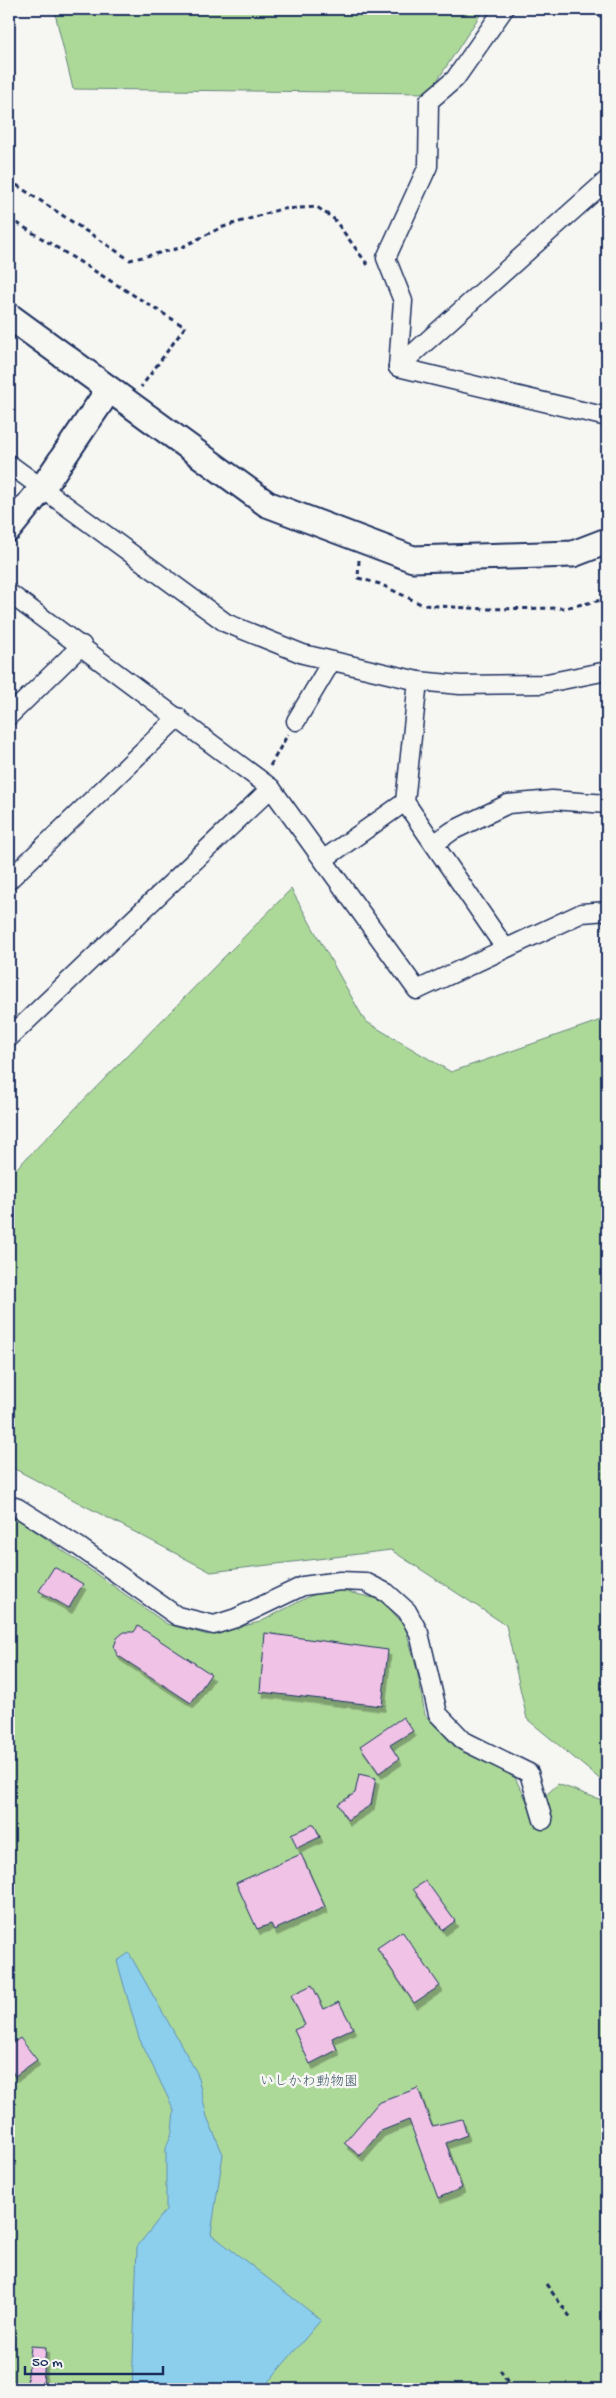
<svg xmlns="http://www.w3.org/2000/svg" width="616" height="2398" font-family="'Gochi Hand','Klee One',sans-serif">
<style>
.green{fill:#add998;stroke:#64847b}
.water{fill:#8ccfed;stroke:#5f8fb4}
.building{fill:#efc2e6;stroke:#1b2f5e;filter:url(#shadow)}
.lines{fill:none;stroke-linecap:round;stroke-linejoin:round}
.street-casing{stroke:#1b2f5e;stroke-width:21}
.secondary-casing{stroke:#1b2f5e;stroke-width:29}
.path{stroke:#1b2f5e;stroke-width:3;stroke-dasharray:5 4;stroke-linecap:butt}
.street{stroke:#f6f6f2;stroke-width:18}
.secondary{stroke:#f6f6f2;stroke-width:25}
.labels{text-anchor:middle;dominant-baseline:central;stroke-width:5;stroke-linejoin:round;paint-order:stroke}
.park-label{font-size:14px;fill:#405a6c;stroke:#f6f6f2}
</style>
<defs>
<filter id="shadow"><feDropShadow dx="3" dy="5.5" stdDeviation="0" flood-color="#0004"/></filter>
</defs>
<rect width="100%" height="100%" fill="#f6f6f2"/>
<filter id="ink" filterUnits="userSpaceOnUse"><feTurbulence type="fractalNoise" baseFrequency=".02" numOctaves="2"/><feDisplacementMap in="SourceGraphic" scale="10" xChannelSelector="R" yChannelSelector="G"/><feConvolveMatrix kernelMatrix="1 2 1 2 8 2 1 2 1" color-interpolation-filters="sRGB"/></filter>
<g filter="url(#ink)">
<!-- green -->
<g class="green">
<polygon points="54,9 484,9 429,93 73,89"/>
<polygon points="291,889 365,1021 451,1072 607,1018 607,1785 527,1719 506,1625 391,1550 211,1572 9,1466 9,1176"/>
<polygon points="9,1518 21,1521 167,1624 208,1635 260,1622 310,1596 335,1589 382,1600 405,1626 417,1670 425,1715 456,1748 513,1774 531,1809 558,1784 607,1802 607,2389 9,2389"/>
</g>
<!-- water -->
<polygon class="water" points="129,1953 197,2073 207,2117 223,2154 211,2234 321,2320 262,2389 132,2389 137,2247 166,2210 166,2148 172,2132 174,2110 139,2038 117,1961"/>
<!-- building -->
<g class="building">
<polygon points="54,1567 83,1584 69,1608 39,1591"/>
<polygon points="138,1626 211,1674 191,1703 117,1655 114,1647 117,1638 124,1632 134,1632"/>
<polygon points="265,1633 388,1650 382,1706 260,1692"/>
<polygon points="403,1717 413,1731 390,1745 399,1759 379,1773 360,1746"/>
<polygon points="359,1774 376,1778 371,1805 347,1820 338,1804 355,1793"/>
<polygon points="314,1824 320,1837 297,1848 291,1834"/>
<polygon points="301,1854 325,1907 274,1930 271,1924 257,1929 236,1883"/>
<polygon points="426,1881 455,1921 443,1930 413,1889"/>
<polygon points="402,1931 440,1986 414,2003 377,1948"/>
<polygon points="312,1985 324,2009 339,2002 353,2028 332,2038 337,2050 310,2064 294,2030 305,2025 291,1995"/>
<polygon points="20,2038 37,2060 15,2076 9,2067 9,2046"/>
<polygon points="418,2088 432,2126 462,2119 467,2135 446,2143 462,2188 438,2198 409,2120 381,2131 360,2156 344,2143 378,2103"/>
<polygon points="31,2346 46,2347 43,2384 27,2383"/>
</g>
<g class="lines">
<defs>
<g id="street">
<polyline points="606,9 607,10"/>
<polyline points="398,367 403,301 386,258 428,166 429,101 455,79 504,9"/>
<polyline points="398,367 607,180"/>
<polyline points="398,367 607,417"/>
<polyline points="9,464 226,623 303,654 418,681 460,685 542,684 607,671"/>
<polyline points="9,593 271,788 417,990 582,913 607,911"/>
<polyline points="418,681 405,802 505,948"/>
<polyline points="9,716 82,645"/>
<polyline points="296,721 331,662"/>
<polyline points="434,844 452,831 508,804 552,800 607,804"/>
<polyline points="324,859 405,802"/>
<polyline points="9,880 178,717"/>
<polyline points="9,1038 271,788"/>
<polyline points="9,1505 18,1508 78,1546 177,1616 214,1625 236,1618 303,1586 340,1581 365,1582 387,1593 407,1611 419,1633 438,1714 464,1741 529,1773 543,1820"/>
</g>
<g id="secondary">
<polyline points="9,316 267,504 413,559 573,554 607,541"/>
<polyline points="9,529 43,487 108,391"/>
</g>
</defs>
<!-- street casing -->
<use href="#street" class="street-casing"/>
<!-- secondary casing -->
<use href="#secondary" class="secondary-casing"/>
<!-- path -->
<g class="path">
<polyline points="9,180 130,260 180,248 220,228 281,209 317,207 334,219 370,268"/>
<polyline points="9,218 185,327 141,387"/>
<polyline points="359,560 358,578 380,584 423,605 484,609 564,608 607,599"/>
<polyline points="270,766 288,734"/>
<polyline points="546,2284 571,2318"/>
<polyline points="500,2370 512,2389"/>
</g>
<!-- street -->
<use href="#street" class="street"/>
<!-- secondary -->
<use href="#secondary" class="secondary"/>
</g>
</g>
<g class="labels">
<!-- park labels -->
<g class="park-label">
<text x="309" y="2082">いしかわ動物園</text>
</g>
</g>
<!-- margin -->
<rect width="616" height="2398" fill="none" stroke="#f6f6f2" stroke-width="30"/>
<rect x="15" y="15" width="586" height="2368" fill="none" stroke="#1b2f5e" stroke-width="2" filter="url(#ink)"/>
<!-- scale -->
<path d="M25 2366v8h138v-8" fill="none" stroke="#1b2f5e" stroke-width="2.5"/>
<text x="32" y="2366" font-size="15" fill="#1b2f5e" stroke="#f6f6f2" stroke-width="4" paint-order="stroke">50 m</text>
</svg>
